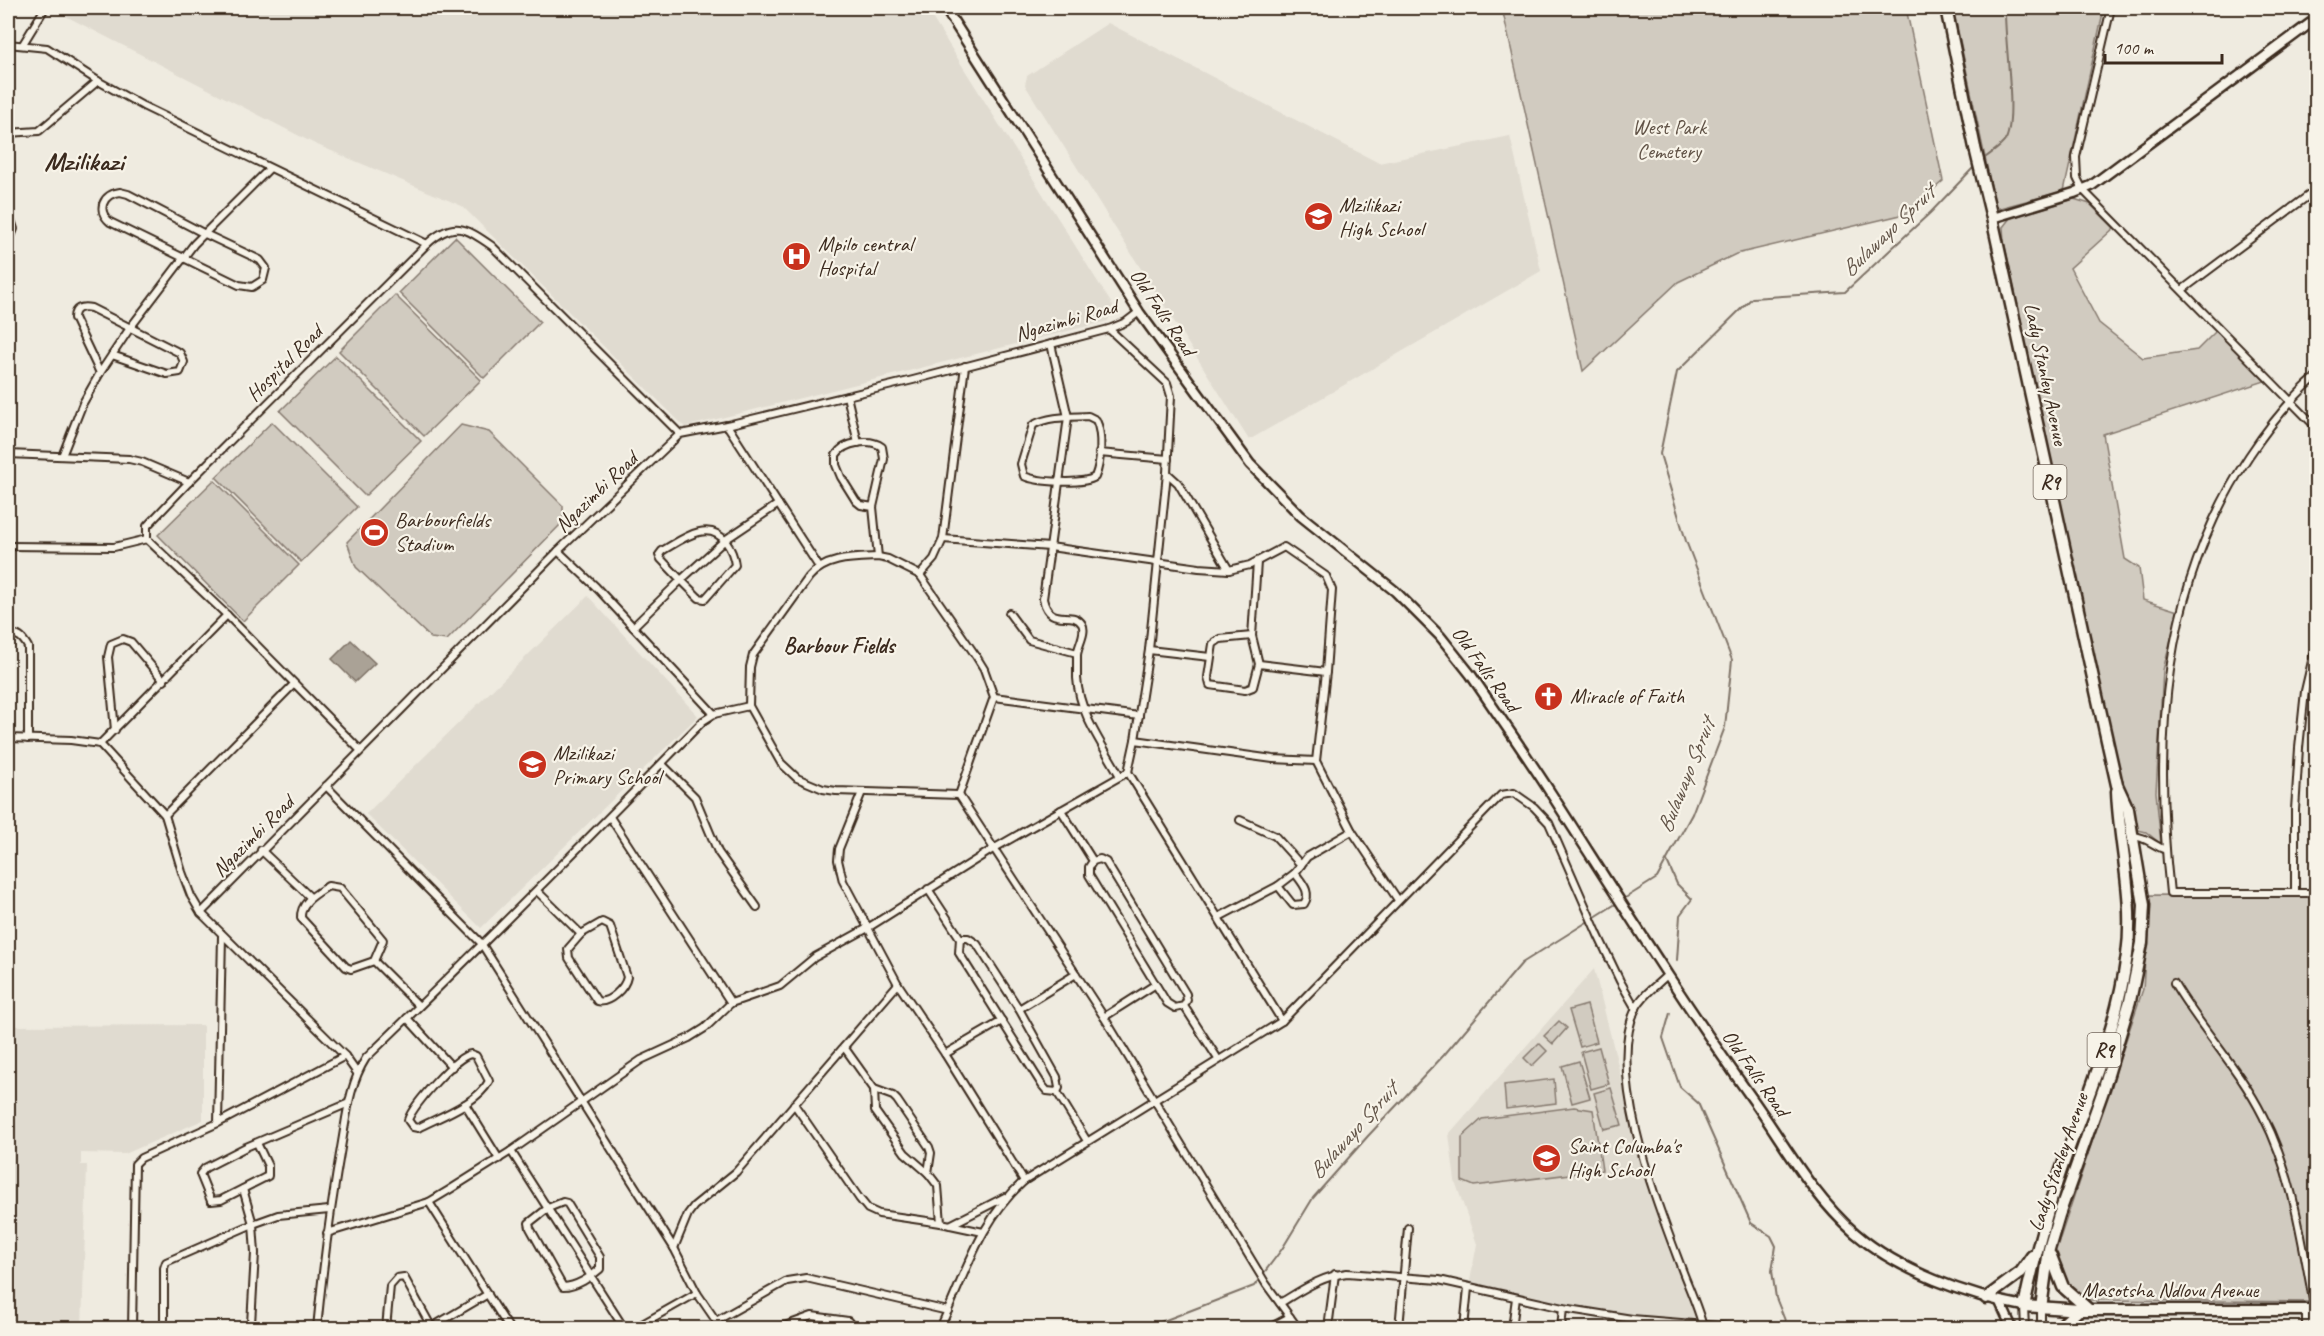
<svg xmlns="http://www.w3.org/2000/svg" width="2324" height="1336" font-family="Caveat,sans-serif">
<style>
.built{fill:#e0dbd0}
.green{fill:#d1cbc0;stroke:#867a6f;stroke-width:1.5}
.water{fill:#aaa296;stroke:#7e7266;stroke-width:1.5}
.lines{fill:none;stroke-linecap:round;stroke-linejoin:round}
.stream{stroke:#7e7266;stroke-width:2}
.street-casing{stroke:#3b2a1e;stroke-width:10}
.secondary-casing{stroke:#3b2a1e;stroke-width:13}
.highway-casing{stroke:#3b2a1e;stroke-width:15}
.street{stroke:#f7f3e8;stroke-width:6}
.secondary{stroke:#f7f3e8;stroke-width:8}
.highway{stroke:#f7f3e8;stroke-width:10}
.labels{text-anchor:middle;dominant-baseline:central;stroke-width:4.5;stroke-linejoin:round;paint-order:stroke}
.shield{fill:#f7f3e8;stroke:#73665b;stroke-width:1.5}
.shield-label{font-size:20px;font-weight:bold;fill:#3b2a1e}
.park-label{font-size:21px;fill:#605246;stroke:#f7f3e8}
.poi-label{font-size:21px;fill:#3b2a1e;stroke:#f7f3e8;text-anchor:start}
.street-label{font-size:21px;fill:#3b2a1e;stroke:#f7f3e8}
.water-label{font-size:22px;font-style:italic;fill:#625448;stroke:#f7f3e8}
.neighbourhood-label{font-size:22px;font-weight:bold;fill:#3b2a1e;stroke:#f7f3e8}
.district-label{font-size:27px;font-weight:bold;fill:#3b2a1e;stroke:#f7f3e8}
</style>
<rect width="100%" height="100%" fill="#efebe0"/>
<filter id="ink" filterUnits="userSpaceOnUse"><feTurbulence type="fractalNoise" baseFrequency=".0167" numOctaves="2"/><feDisplacementMap in="SourceGraphic" scale="12" xChannelSelector="R" yChannelSelector="G"/><feConvolveMatrix kernelMatrix="1 2 1 2 8 2 1 2 1" color-interpolation-filters="sRGB"/></filter>
<g filter="url(#ink)">
<!-- built -->
<g class="built">
<polygon points="50,8 926,8 1113,306 1108,321 685,427 462,206 315,144"/>
<polygon points="1108,23 1379,163 1510,136 1541,271 1249,440 1025,85 1027,76"/>
<polygon points="588,596 698,716 481,928 366,814"/>
<polygon points="1594,969 1635,1133 1660,1215 1698,1322 1632,1318 1562,1307 1469,1286 1477,1244 1455,1181 1449,1134"/>
<polygon points="203,1025 203,1120 125,1154 81,1153 81,1165 87,1165 82,1328 8,1328 8,1026"/>
</g>
<!-- green -->
<g class="green">
<polygon points="1502,8 1906,8 1943,181 1905,214 1736,254 1678,282 1583,371"/>
<polygon points="1953,8 2104,8 2064,191 1996,209"/>
<polygon points="2074,199 2090,204 2114,228 2070,268 2099,323 2143,358 2197,350 2217,330 2265,381 2103,434 2125,559 2139,568 2143,600 2178,611 2163,670 2156,792 2161,844 2146,832 2138,830 2133,808 2121,780 2004,242 2003,227 2010,218"/>
<polygon points="455,237 540,322 484,378 399,293"/>
<polygon points="395,295 481,380 424,436 339,351"/>
<polygon points="336,356 421,441 365,496 280,411"/>
<polygon points="272,422 357,507 301,562 216,477"/>
<polygon points="461,425 489,432 563,506 563,522 447,640 431,638 356,567 347,542"/>
<polygon points="214,480 299,565 243,621 158,535"/>
<path d="M2149,895L2316,896V1302L2090,1300C2065,1288 2062,1279 2055,1253L2143,989Z"/>
<polygon points="1587,1005 1597,1042 1580,1047 1569,1010"/>
<polygon points="1559,1021 1567,1028 1553,1044 1544,1036"/>
<polygon points="1539,1043 1547,1051 1532,1066 1524,1058"/>
<polygon points="1599,1047 1609,1084 1591,1089 1581,1052"/>
<polygon points="1579,1061 1590,1098 1572,1103 1562,1066"/>
<polygon points="1554,1079 1556,1103 1506,1109 1504,1085"/>
<polygon points="1611,1088 1622,1125 1604,1129 1594,1093"/>
<polygon points="1574,1107 1593,1110 1602,1170 1474,1186 1462,1181 1462,1137 1482,1119"/>
</g>
<!-- water -->
<polygon class="water" points="351,640 375,663 355,682 332,659"/>
<g class="lines">
<!-- stream -->
<g class="stream">
<path d="M1981,161C1988,155 2002,147 2006,139C2017,116 2004,38 2005,8"/>
<polyline points="1667,861 1677,884 1692,899 1680,915 1677,960"/>
<polyline points="1670,1013 1663,1038 1680,1087 1698,1103 1751,1223 1771,1236 1776,1246 1772,1271 1776,1298 1788,1328"/>
<polyline points="1145,1328 1254,1286 1282,1249 1313,1198 1368,1136 1444,1055 1522,963 1657,878 1692,814 1725,727 1732,660 1686,541 1660,454 1677,372 1752,298 1845,292 1931,212 1974,167"/>
</g>
<defs>
<g id="street">
<polyline points="2111,8 2076,157 2077,178 2083,190 2316,427"/>
<polyline points="8,44 47,48 98,81 143,106 427,244"/>
<polyline points="23,44 45,8"/>
<polyline points="8,133 39,131 98,81"/>
<path d="M120,192L128,194L203,233L260,260L266,268L263,280L252,287L239,285L110,222C96,210 103,194 120,192Z"/>
<polyline points="8,221 12,223 14,229 8,244"/>
<polyline points="2182,290 2316,190"/>
<path d="M1051,344L1068,417L1043,599C1050,629 1072,608 1082,624C1087,632 1078,645 1077,655C1077,663 1077,671 1077,678C1079,714 1103,745 1120,776"/>
<path d="M100,373L74,318C74,308 81,306 91,308L180,353L184,362L180,372L167,374L112,355"/>
<path d="M2316,377C2289,400 2269,426 2249,456C2162,588 2153,739 2170,893H2316"/>
<polyline points="847,396 858,443"/>
<path d="M1088,416L1096,420C1103,434 1101,463 1095,477C1083,485 1037,482 1024,476L1021,464L1033,425C1049,416 1071,417 1088,416Z"/>
<polyline points="727,425 819,567"/>
<polyline points="1099,453 1168,459"/>
<polyline points="8,454 129,459 142,462 189,482"/>
<polyline points="62,456 83,403 100,373 130,328 194,244 269,169"/>
<polyline points="1167,473 1178,483 1229,570"/>
<path d="M873,507L884,459L882,447C870,438 844,442 836,455V465L841,477L856,501L861,505L873,507L878,557"/>
<polyline points="943,539 1050,547 1199,568 1229,570 1250,565 1284,547 1326,576 1332,590 1326,672 1316,761 1352,831 1398,900"/>
<polyline points="8,546 114,547 147,539"/>
<polyline points="558,551 596,587 714,714"/>
<path d="M878,557L888,559L920,575L976,656L984,669L994,697L959,795L836,791L823,789L797,778L781,763L749,706L750,667L753,655L809,577C826,557 854,558 878,557Z"/>
<polyline points="920,575 934,559 943,539 965,366"/>
<polyline points="1009,613 1029,640 1077,653"/>
<path d="M633,627L681,580L661,559L659,555L662,551C681,540 708,518 726,542C731,549 734,557 735,565L705,599L699,598L681,580L725,540L777,505"/>
<path d="M8,635C18,633 23,638 28,647V739"/>
<polygon points="1252,636 1259,664 1253,687 1245,690 1210,685 1208,677 1213,644 1220,639"/>
<polyline points="1252,636 1257,562"/>
<polyline points="1149,650 1210,657"/>
<polyline points="1259,664 1326,672"/>
<polyline points="994,697 1139,716"/>
<polyline points="115,730 108,657 111,644 123,639 131,642 164,681"/>
<polyline points="8,738 71,740 100,744 165,815 182,872 191,896 201,913 345,1056 357,1073"/>
<polyline points="1135,740 1273,759 1316,761"/>
<polyline points="100,744 227,615"/>
<path d="M360,750L227,615L147,539V526L189,482L427,244C453,220 465,227 492,246L680,434"/>
<polyline points="662,764 695,797 718,852 757,907"/>
<polyline points="1128,772 1282,1021"/>
<polyline points="326,786 481,943 674,1248 697,1293 721,1328"/>
<polyline points="862,792 839,849 838,860 843,881 898,984 945,1054 1024,1181"/>
<polyline points="959,795 1104,1017 1266,1284 1298,1328"/>
<polyline points="1061,810 1093,861 1100,859 1106,862 1186,994 1187,1000 1184,1006 1175,1008 1167,1003 1089,875 1089,867 1093,861"/>
<polyline points="165,815 294,684"/>
<polyline points="610,817 731,1003"/>
<polyline points="1240,820 1275,836 1301,865"/>
<path d="M2132,836C2145,836 2154,846 2166,850"/>
<polyline points="261,850 310,897"/>
<path d="M328,886L340,888L383,940L374,961L351,969L346,967L301,918C300,902 316,894 328,886Z"/>
<path d="M1278,886L1293,905L1304,904C1312,892 1302,883 1295,873"/>
<polyline points="928,889 960,938"/>
<polyline points="537,891 581,934"/>
<polyline points="2295,893 2295,810 2299,748 2305,691 2316,644"/>
<polyline points="201,913 558,551 680,434 727,425 913,380 1109,329 1126,322 1139,312"/>
<polyline points="1219,917 1278,886 1295,873 1307,857 1352,831"/>
<path d="M602,922L610,926L627,977C625,988 609,1004 597,1001L569,958L568,949L581,934Z"/>
<polygon points="960,938 968,938 977,944 1019,1009 1057,1077 1059,1088 1057,1092 1047,1091 1042,1085 959,953"/>
<polyline points="374,961 419,1006"/>
<path d="M1667,975C1657,985 1642,995 1636,1008C1605,1073 1657,1203 1681,1267C1688,1286 1698,1307 1703,1327"/>
<path d="M2174,983C2201,1029 2239,1068 2263,1116C2294,1176 2302,1244 2315,1310"/>
<polyline points="1184,1006 1218,1059"/>
<polyline points="1019,1009 1076,974"/>
<polyline points="1104,1017 1156,984"/>
<polyline points="407,1018 452,1067"/>
<polyline points="844,1047 874,1089 893,1096 897,1100 929,1147 931,1153 928,1173"/>
<path d="M471,1054L476,1056L489,1081C478,1103 439,1117 418,1128L413,1127L408,1120C413,1105 456,1056 471,1054Z"/>
<polyline points="945,1054 1002,1021"/>
<polyline points="874,1089 875,1111 905,1153 928,1173 938,1186 941,1223"/>
<polyline points="1057,1092 1087,1141"/>
<polyline points="465,1104 499,1159"/>
<polyline points="794,1104 859,1198 868,1209 879,1214 941,1223 983,1232"/>
<polyline points="218,1123 222,936"/>
<polyline points="257,1143 268,1166 268,1176 221,1200 211,1201 200,1174 205,1168 246,1147 349,1103"/>
<polyline points="511,1151 624,1328"/>
<polyline points="243,1189 253,1224 255,1253 251,1324"/>
<polyline points="429,1202 509,1328"/>
<path d="M563,1202L567,1203L600,1257V1269C591,1277 576,1287 563,1287L530,1228L529,1223L548,1208Z"/>
<polyline points="950,1225 1005,1197"/>
<polyline points="327,1233 429,1202 449,1190 511,1151 641,1060 689,1038 705,1028 731,1003 780,986 815,957 866,929 993,849 1128,772 1135,740 1149,650 1167,473 1171,396 1167,383 1109,329"/>
<polyline points="674,1248 688,1214 694,1206 736,1172 898,984"/>
<path d="M1280,1303C1302,1290 1322,1276 1347,1273L1439,1280L1563,1308L1632,1319L1742,1328"/>
<polyline points="2024,1306 2025,1328"/>
<polyline points="2041,1308 2041,1328"/>
<polyline points="2306,1309 2306,1328"/>
<polyline points="716,1321 787,1281 806,1278 948,1311"/>
<polyline points="132,1328 135,1164 141,1158 218,1123 345,1056"/>
<polyline points="164,1328 164,1268 166,1262 253,1224 278,1215 329,1210"/>
<path d="M317,1328C323,1266 331,1204 342,1142C347,1113 350,1083 366,1058C480,948 592,835 703,721L714,714L749,706"/>
<polyline points="386,1328 390,1286 397,1278 404,1277 432,1328"/>
<polyline points="430,1328 488,1294"/>
<polyline points="635,1328 697,1293"/>
<polyline points="779,1328 812,1316 848,1321 853,1328"/>
<path d="M940,1328C965,1276 979,1221 1024,1181L1282,1021L1501,795L1514,793L1534,807L1549,823L1598,935L1620,981L1636,1009"/>
<polyline points="1269,1328 1290,1317"/>
<polyline points="1328,1328 1335,1274"/>
<polyline points="1399,1328 1408,1228"/>
<polyline points="1464,1328 1468,1288"/>
<polyline points="1512,1328 1516,1298"/>
<polyline points="1561,1328 1563,1308"/>
<polyline points="1631,1328 1632,1319"/>
</g>
<g id="secondary">
<path d="M945,8L1139,312L1250,464L1301,516L1395,591L1440,636L1471,675C1498,715 1526,754 1552,795C1617,896 1681,999 1751,1097C1784,1143 1812,1196 1855,1233C1899,1271 1968,1296 2024,1306"/>
<polyline points="1992,218 2074,193 2091,186 2316,19"/>
<polyline points="2000,1302 2012,1328"/>
</g>
<g id="highway">
<polyline points="1946,8 1975,148 1992,218 2093,678 2117,785 2128,809 2144,905 2142,943 2130,1001 2104,1088 2059,1215 2049,1249 2041,1308"/>
<path d="M2117,791C2119,846 2135,899 2127,955C2118,1024 2090,1091 2066,1156C2048,1205 2035,1255 2024,1306L2079,1310H2316"/>
<polyline points="2051,1256 2063,1287 2088,1309"/>
<polyline points="1986,1298 2021,1272 2032,1256"/>
<polyline points="2058,1328 2079,1310"/>
</g>
</defs>
<!-- street casing -->
<use href="#street" class="street-casing"/>
<!-- secondary casing -->
<use href="#secondary" class="secondary-casing"/>
<!-- highway casing -->
<use href="#highway" class="highway-casing"/>
<!-- street -->
<use href="#street" class="street"/>
<!-- secondary -->
<use href="#secondary" class="secondary"/>
<!-- highway -->
<use href="#highway" class="highway"/>
</g>
</g>
<!-- icons -->
<defs>
<symbol id="school-disc" viewBox="-11 -11 22 22"><circle r="9.5" fill="#c8321e" stroke="#f7f3e8"/><path d="M0-5L7-2L0 1L-7-2ZM-4 1L0 2.5L4 1V4Q0 6-4 4Z" fill="#fff"/></symbol>
<symbol id="hospital-disc" viewBox="-11 -11 22 22"><circle r="9.5" fill="#c8321e" stroke="#f7f3e8"/><path d="M-5-5h3v3.5h4V-5h3V5h-3V1.5h-4V5h-3Z" fill="#fff"/></symbol>
<symbol id="stadium-disc" viewBox="-11 -11 22 22"><circle r="9.5" fill="#c8321e" stroke="#f7f3e8"/><path d="M0-5a6.5 5 0 1 0 0 10a6.5 5 0 1 0 0-10ZM-3.5-1.8h7v3.6h-7Z" fill="#fff"/></symbol>
<symbol id="church-disc" viewBox="-11 -11 22 22"><circle r="9.5" fill="#c8321e" stroke="#f7f3e8"/><path d="M-1.2-6h2.4v3.5h3.3v2.4h-3.3V6h-2.4V-.1h-3.3v-2.4h3.3Z" fill="#fff"/></symbol>
</defs>
<g fill-rule="evenodd">
<use href="#school-disc" x="1302" y="200" width="33" height="33"/>
<use href="#hospital-disc" x="780" y="240" width="33" height="33"/>
<use href="#stadium-disc" x="358" y="516" width="33" height="33"/>
<use href="#church-disc" x="1532" y="680" width="33" height="33"/>
<use href="#school-disc" x="516" y="748" width="33" height="33"/>
<use href="#school-disc" x="1530" y="1142" width="33" height="33"/>
</g>
<g class="labels">
<!-- shield labels -->
<g class="shield">
<rect x="2033.5" y="465" width="33" height="34" rx="4.5"/>
<rect x="2087.5" y="1033" width="33" height="34" rx="4.5"/>
</g>
<g class="shield-label">
<text x="2050" y="482">R9</text>
<text x="2104" y="1050">R9</text>
</g>
<!-- park labels -->
<g class="park-label">
<text x="1669" y="127">West Park<tspan x="1669" dy="24">Cemetery</tspan></text>
</g>
<!-- poi labels -->
<g class="poi-label">
<text x="1339" y="205">Mzilikazi<tspan x="1339" dy="24">High School</tspan></text>
<text x="818" y="244">Mpilo central<tspan x="818" dy="24">Hospital</tspan></text>
<text x="395" y="520">Barbourfields<tspan x="395" dy="24">Stadium</tspan></text>
<text x="1570" y="696">Miracle of Faith</text>
<text x="553" y="753">Mzilikazi<tspan x="553" dy="24">Primary School</tspan></text>
<text x="1568" y="1146">Saint Columba's<tspan x="1568" dy="24">High School</tspan></text>
</g>
<!-- street labels -->
<g class="street-label">
<text transform="translate(1163 312) rotate(56)">Old Falls Road</text>
<text transform="translate(1066 320) rotate(-16)">Ngazimbi Road</text>
<text transform="translate(284 363) rotate(-45)">Hospital Road</text>
<text transform="translate(2046 374) rotate(78)">Lady Stanley Avenue</text>
<text transform="translate(596 492) rotate(-44)">Ngazimbi Road</text>
<text transform="translate(1486 669) rotate(54)">Old Falls Road</text>
<text transform="translate(253 836) rotate(-45)">Ngazimbi Road</text>
<text transform="translate(1756 1073) rotate(55)">Old Falls Road</text>
<text transform="translate(2058 1162) rotate(-71)">Lady Stanley Avenue</text>
<text x="2170" y="1290">Masotsha Ndlovu Avenue</text>
</g>
<!-- water labels -->
<g class="water-label">
<text transform="translate(1888 231) rotate(-44)">Bulawayo Spruit</text>
<text transform="translate(1686 776) rotate(-68)">Bulawayo Spruit</text>
<text transform="translate(1353 1131) rotate(-48)">Bulawayo Spruit</text>
</g>
<!-- neighbourhood labels -->
<g class="neighbourhood-label">
<text x="839" y="646">Barbour Fields</text>
</g>
<!-- district labels -->
<g class="district-label">
<text x="84" y="161">Mzilikazi</text>
</g>
</g>
<!-- margin -->
<rect width="2324" height="1336" fill="none" stroke="#f7f3e8" stroke-width="30"/>
<rect x="15" y="15" width="2294" height="1306" fill="none" stroke="#3b2a1e" stroke-width="2" filter="url(#ink)"/>
<!-- scale -->
<path d="M2105 54v9h117v-9" fill="none" stroke="#3b2a1e" stroke-width="3"/>
<text x="2114" y="54" font-size="18" fill="#3b2a1e" stroke="#f7f3e8" stroke-width="4.5" paint-order="stroke">100 m</text>
</svg>
